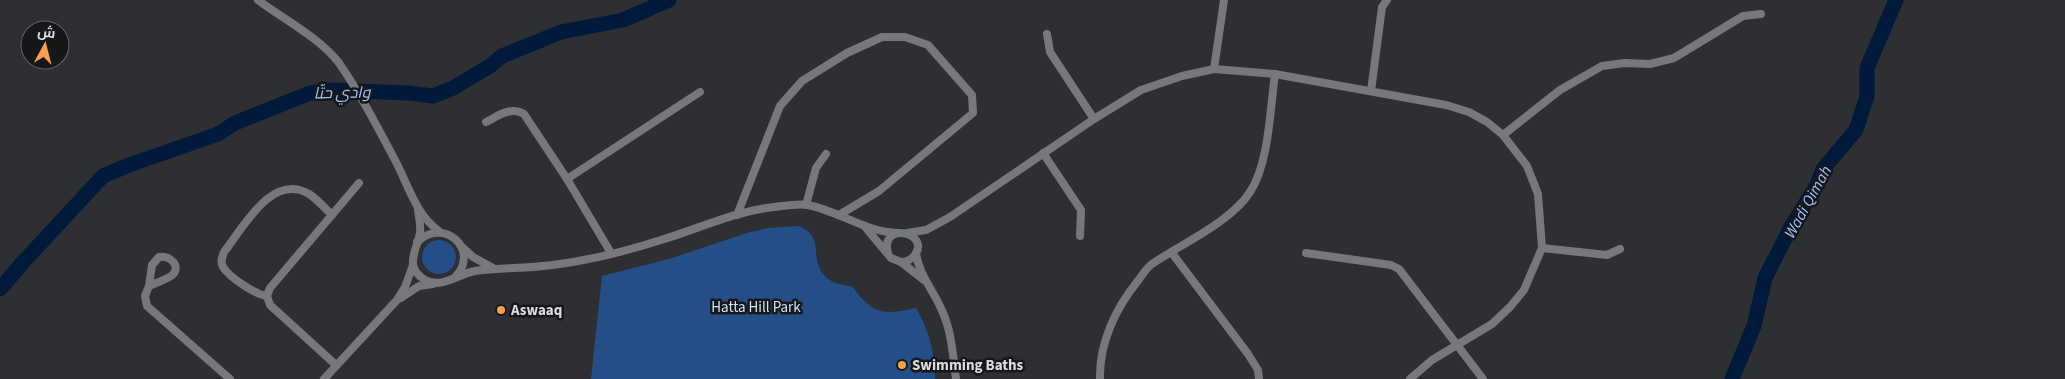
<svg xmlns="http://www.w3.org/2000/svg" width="2065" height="379" font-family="'Source Sans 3',Cairo,sans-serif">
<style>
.green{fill:#234e87}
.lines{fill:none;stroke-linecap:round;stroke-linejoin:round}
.river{stroke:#011a3c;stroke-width:15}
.street{stroke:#76787a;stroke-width:8}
.poi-dot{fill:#fa9f4e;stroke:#161719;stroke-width:2}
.labels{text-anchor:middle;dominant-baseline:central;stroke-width:5;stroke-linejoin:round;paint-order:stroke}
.park-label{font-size:15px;fill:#d3e1f5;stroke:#161719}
.poi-label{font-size:15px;font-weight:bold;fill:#dadbde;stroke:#161719;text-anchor:start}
.water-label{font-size:16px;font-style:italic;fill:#9ac4fc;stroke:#161719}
</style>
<rect width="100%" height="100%" fill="#2d2f33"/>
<!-- green -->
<g class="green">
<path d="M799,226C827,238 807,261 827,278C834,284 844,285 853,287C872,315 885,315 916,308C930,333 934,350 935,379H591L602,276L669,259L750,232L768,228Z"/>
<circle cx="439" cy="257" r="17"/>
</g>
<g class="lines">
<!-- river -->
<g class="river">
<polyline points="0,289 25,260 103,176 129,165 218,134 235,123 310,93 333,90 408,93 433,96 453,88 490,66 502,56 561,32 623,20 669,0"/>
<polyline points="1732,379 1754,326 1765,278 1791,227 1817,185 1823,169 1856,130 1867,96 1867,68 1896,0"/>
</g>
<!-- street -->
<g class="street">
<path d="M258,0C283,19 320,38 339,63C361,95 378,128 396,162C409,187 416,215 440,232"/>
<polyline points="1047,34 1050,52 1094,119"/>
<polyline points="1214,69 1224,0"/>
<polyline points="1371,91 1382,7 1387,0"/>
<path d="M486,122C498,116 510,106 524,114L567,179L611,253"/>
<polyline points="1503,135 1560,90 1602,66 1625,63 1650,64 1674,58 1743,16 1761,14"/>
<polyline points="1043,153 1081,210 1080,236"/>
<polyline points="567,179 700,92"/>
<polyline points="806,205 816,168 826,154"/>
<path d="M418,210C419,218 421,225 420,233C417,250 403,267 425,280C442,289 458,274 475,271C488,269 500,269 513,268C563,267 614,255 661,240C698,229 735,211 774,207C784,206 798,203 808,205C839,211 865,232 898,233"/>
<polyline points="737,215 780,106 802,81 847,53 882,37 905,37 928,45 972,95 973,113 879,191 839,215"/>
<polyline points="866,228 891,258 901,262 924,280"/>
<polyline points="907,233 926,230 950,217 1094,119 1141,90 1182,76 1214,69 1275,74 1446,105 1469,112 1487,122 1503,135 1527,166 1538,194 1542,248 1524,290 1510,307 1492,324 1432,360 1410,379"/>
<path d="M417,242C444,216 480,250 456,276"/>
<polyline points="462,247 473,257 493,268"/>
<polyline points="1542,248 1607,255 1620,249"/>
<path d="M888,253C879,221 931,232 915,255C911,260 906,262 901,262"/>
<path d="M916,253C919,276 935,292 943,313C952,333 953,358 956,379"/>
<polyline points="1172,253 1248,354 1258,370 1259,379"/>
<polyline points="1306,253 1391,265 1399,269 1483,379"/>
<path d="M159,257C170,255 183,267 171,276C165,280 156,283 149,286L152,265Z"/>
<polyline points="149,286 145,296 147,306 230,379"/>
<path d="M267,296C256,295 229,277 223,267C220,262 222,257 224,252C243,228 272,172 309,194C317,199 325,208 332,215"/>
<polyline points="401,298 419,286 433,284"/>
<polyline points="336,365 270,305 267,296 270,288 359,183"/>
<polyline points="324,379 397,300 405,287 413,265"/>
<path d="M1100,379C1099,343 1116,308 1137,282C1142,276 1146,268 1152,264C1181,244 1231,222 1250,192C1269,164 1270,109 1275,74"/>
</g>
</g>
<!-- markers -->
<g class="poi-dot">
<circle cx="501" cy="310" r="5"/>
<circle cx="902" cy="365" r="5"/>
</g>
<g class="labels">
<!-- park labels -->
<g class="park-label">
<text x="756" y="307">Hatta Hill Park</text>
</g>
<!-- poi labels -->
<g class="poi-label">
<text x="511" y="310">Aswaaq</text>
<text x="912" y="365">Swimming Baths</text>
</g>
<!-- water labels -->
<g class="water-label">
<text transform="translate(342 93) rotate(-1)">وادي حتّا</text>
<text transform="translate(1808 202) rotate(-61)">Wadi Qimah</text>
</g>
</g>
<!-- north arrow -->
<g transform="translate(45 45) rotate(7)"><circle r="24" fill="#161719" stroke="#646568"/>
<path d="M0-4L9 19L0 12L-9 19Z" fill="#fa9f4e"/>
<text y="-8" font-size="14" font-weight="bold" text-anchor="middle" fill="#dadbde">ش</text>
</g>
</svg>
